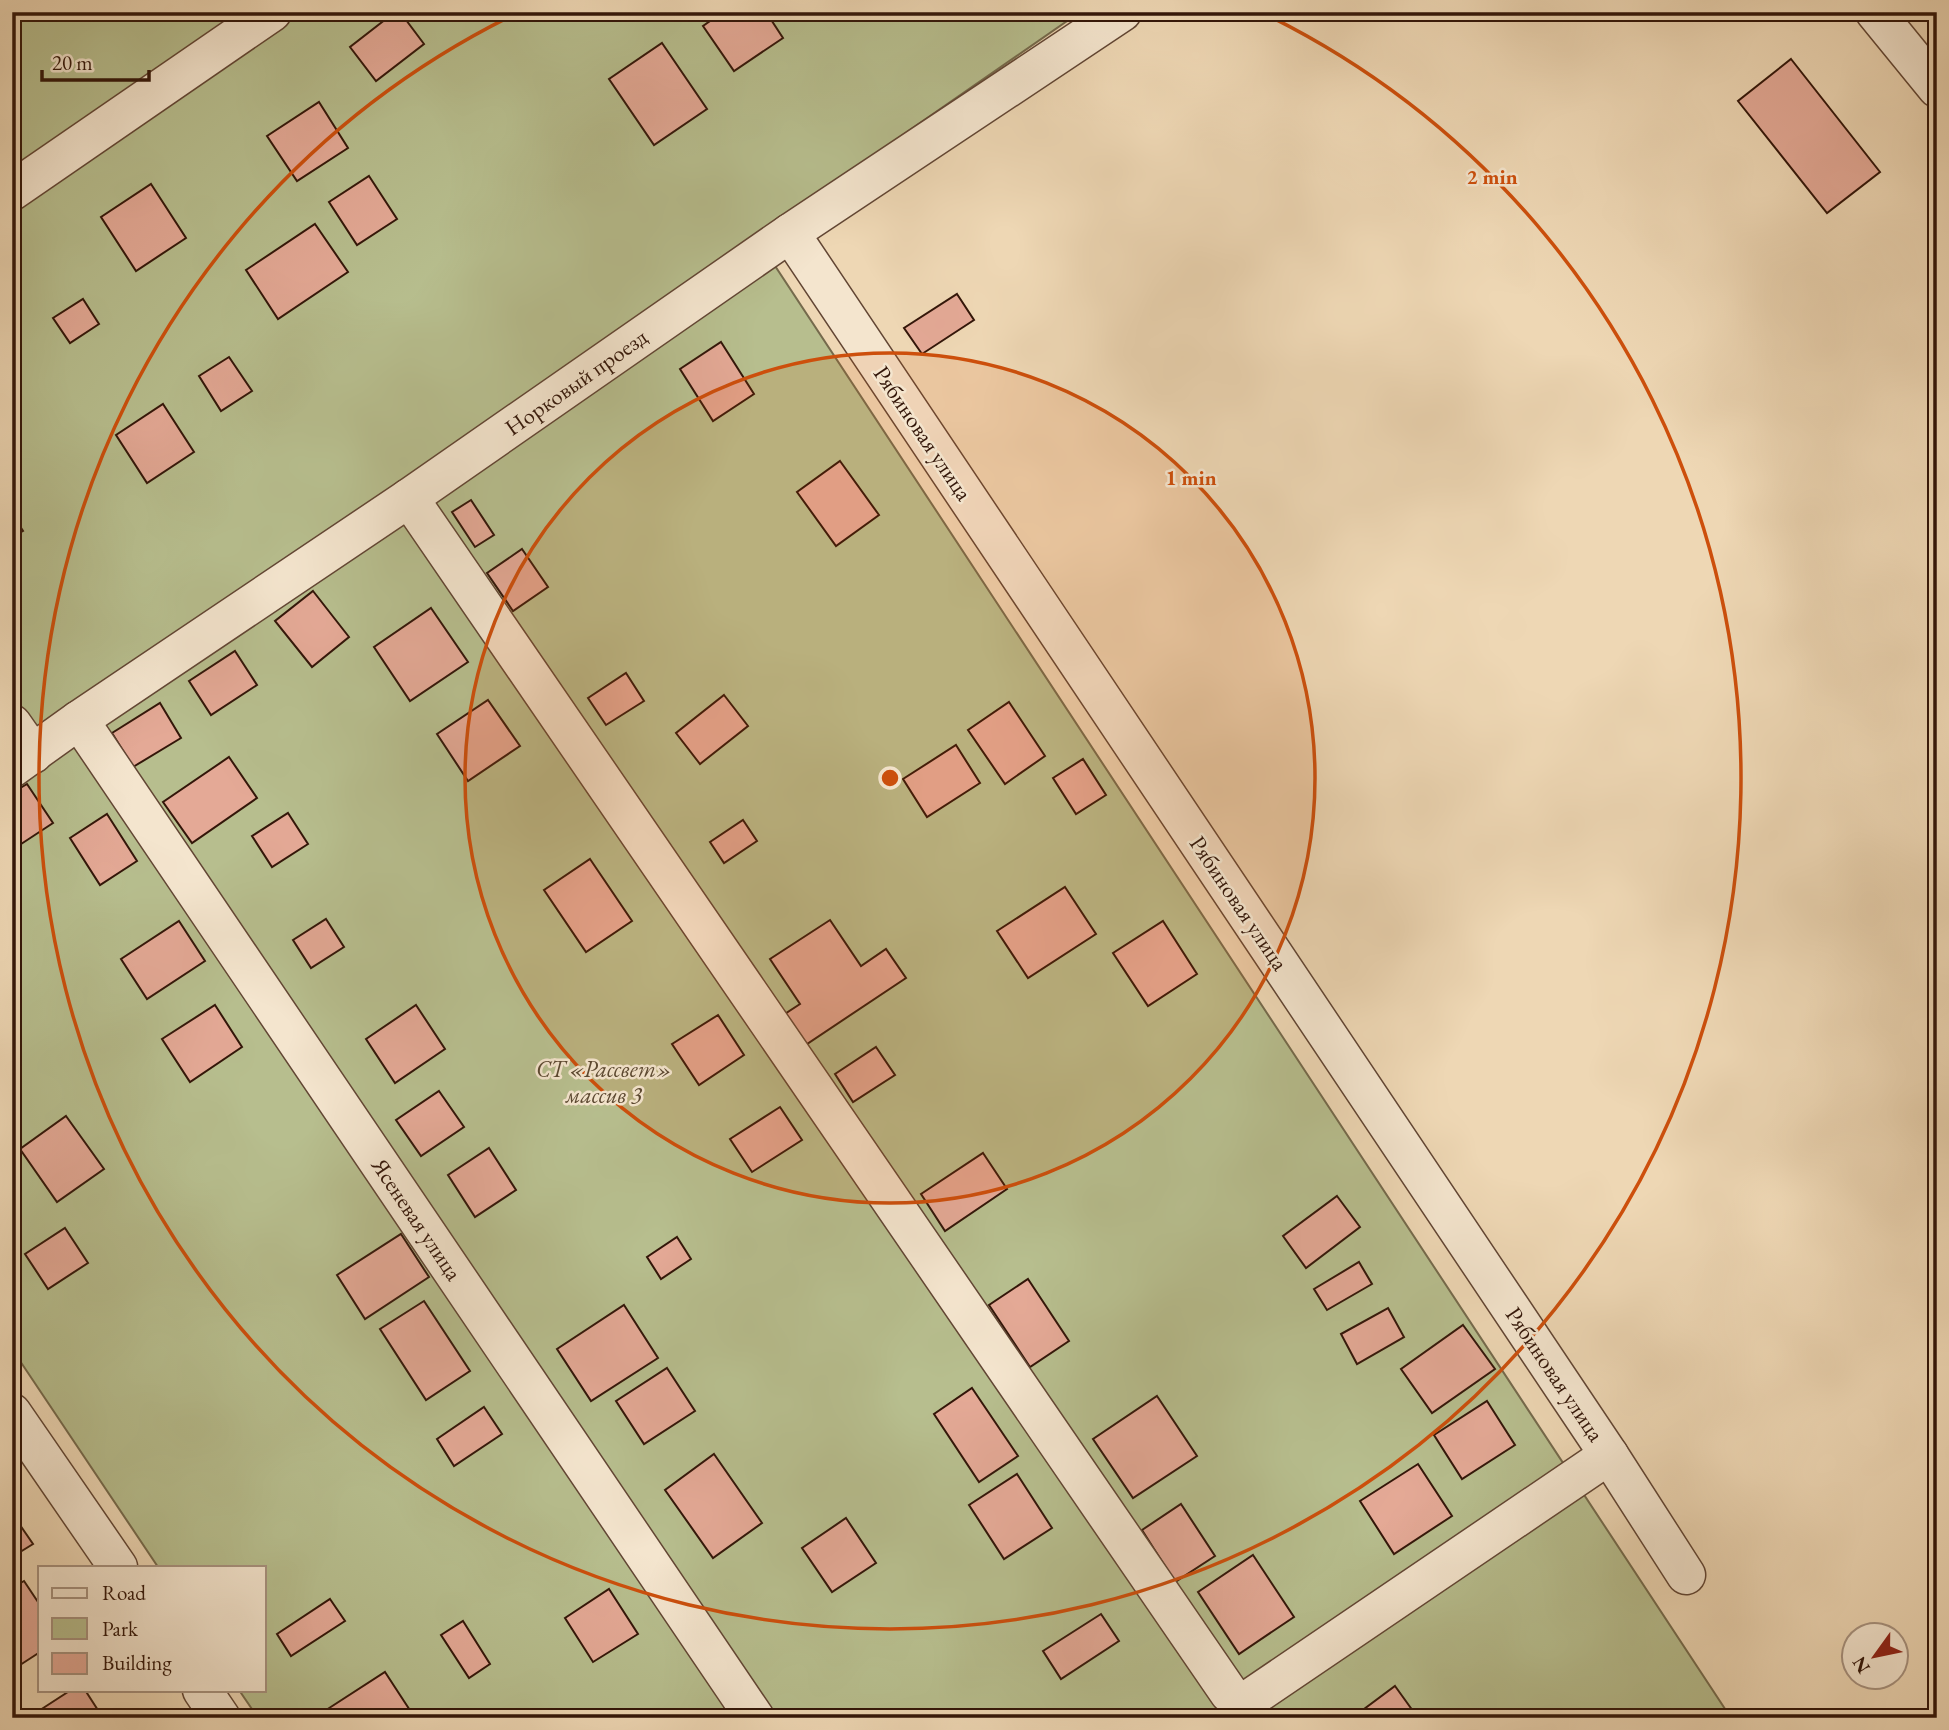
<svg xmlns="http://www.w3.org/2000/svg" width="1949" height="1730" font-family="'EB Garamond',serif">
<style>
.green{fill:#b7be8e;stroke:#756a4c;stroke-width:2}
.building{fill:#e4a996;stroke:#331609;stroke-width:2}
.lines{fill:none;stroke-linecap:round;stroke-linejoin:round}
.minor-casing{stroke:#624634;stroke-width:41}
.minor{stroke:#f4e5ce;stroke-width:38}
.ring{fill:none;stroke:#cd4f0c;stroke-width:3.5}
.labels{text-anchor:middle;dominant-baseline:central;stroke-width:5;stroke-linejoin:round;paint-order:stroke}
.street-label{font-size:23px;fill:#331609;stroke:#f4e5ce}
.park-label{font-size:23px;font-style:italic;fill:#5b4831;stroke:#f4e5ce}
.centre{fill:#cd4f0c;stroke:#f4e5ce;stroke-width:3.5}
.ring-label{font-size:21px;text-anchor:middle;font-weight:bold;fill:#cd4f0c;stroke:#f4e5ce;stroke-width:5;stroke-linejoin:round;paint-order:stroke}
</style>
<rect width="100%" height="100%" fill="#eed7b4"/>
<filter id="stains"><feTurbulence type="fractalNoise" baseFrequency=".00286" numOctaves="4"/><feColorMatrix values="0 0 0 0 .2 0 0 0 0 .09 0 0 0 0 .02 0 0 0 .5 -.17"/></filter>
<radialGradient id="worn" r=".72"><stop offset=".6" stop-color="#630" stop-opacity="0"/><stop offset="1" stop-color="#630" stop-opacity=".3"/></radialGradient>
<!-- green -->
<polygon class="green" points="12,12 1080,12 756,237 1731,1718 258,1718 239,1690 264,1690 264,1567 158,1567 12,1349"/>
<!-- building -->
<g class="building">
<polygon points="395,12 400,12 424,44 376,81 350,47"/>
<polygon points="723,12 766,12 783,38 734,71 703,26"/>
<polygon points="662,43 707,109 654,145 609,79"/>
<polygon points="1791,59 1880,172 1827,213 1738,101"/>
<polygon points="319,102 348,148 297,181 267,136"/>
<polygon points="369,176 397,219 357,245 329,202"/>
<polygon points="151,184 186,238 136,271 101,217"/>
<polygon points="315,224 348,272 278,319 246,270"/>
<polygon points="957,294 974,320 922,354 904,328"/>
<polygon points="83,299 99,324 70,343 53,318"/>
<polygon points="721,342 754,394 713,421 680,369"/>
<polygon points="229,357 252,391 221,411 199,376"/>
<polygon points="163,404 194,452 147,483 116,435"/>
<polygon points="840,461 879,515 836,546 797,492"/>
<polygon points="471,500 494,535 475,547 452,512"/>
<polygon points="12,514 23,531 12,537"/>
<polygon points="522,549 548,587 513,611 487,573"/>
<polygon points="313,591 349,637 312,667 275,621"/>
<polygon points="431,608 468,662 410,701 374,647"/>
<polygon points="235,651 257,685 211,715 189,681"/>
<polygon points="626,673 644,701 606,725 588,698"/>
<polygon points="724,695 748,726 700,764 676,733"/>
<polygon points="488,700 520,746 468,781 437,734"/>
<polygon points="1009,702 1045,756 1005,784 968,730"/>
<polygon points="160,703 181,738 133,767 112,733"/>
<polygon points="956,745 980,783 927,817 903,779"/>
<polygon points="229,757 257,798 192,843 163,802"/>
<polygon points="1083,759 1106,795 1076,814 1053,778"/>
<polygon points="27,784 53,823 12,850 12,793"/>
<polygon points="288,813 308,844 272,867 252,836"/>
<polygon points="107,814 137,861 100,885 70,838"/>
<polygon points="743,820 757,841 724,863 710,842"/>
<polygon points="590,859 632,921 586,952 544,890"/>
<polygon points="1065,887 1096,934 1028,978 997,931"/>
<polygon points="326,919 344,947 311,968 293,940"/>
<polygon points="830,920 861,966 886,949 906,978 795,1052 774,1021 800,1004 770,959"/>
<polygon points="179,921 205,961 147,999 121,959"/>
<polygon points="1163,921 1197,974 1148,1006 1113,953"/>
<polygon points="215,1005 242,1047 190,1082 162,1039"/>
<polygon points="416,1005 445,1049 395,1083 366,1039"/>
<polygon points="718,1015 744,1055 699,1085 672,1044"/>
<polygon points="876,1047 895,1075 853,1102 835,1074"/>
<polygon points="439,1091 464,1127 421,1156 396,1120"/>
<polygon points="780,1107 802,1140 752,1172 730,1139"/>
<polygon points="66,1116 104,1169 57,1202 20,1149"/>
<polygon points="489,1148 516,1190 475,1217 448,1175"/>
<polygon points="983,1153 1007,1189 945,1231 921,1194"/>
<polygon points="1337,1196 1360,1227 1306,1268 1283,1236"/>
<polygon points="65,1228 88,1263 48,1289 25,1254"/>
<polygon points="401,1234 429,1277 365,1319 337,1275"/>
<polygon points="677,1237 691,1259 661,1279 647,1257"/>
<polygon points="1359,1262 1372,1284 1327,1310 1314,1289"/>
<polygon points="1028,1279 1069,1341 1030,1367 989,1305"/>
<polygon points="424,1301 470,1371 426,1400 380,1329"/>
<polygon points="624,1305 658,1358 591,1401 557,1349"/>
<polygon points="1388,1308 1404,1337 1357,1364 1341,1334"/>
<polygon points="1463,1325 1495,1369 1432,1413 1401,1369"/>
<polygon points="667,1368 695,1411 644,1444 616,1401"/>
<polygon points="972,1388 1018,1456 979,1482 934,1414"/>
<polygon points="1157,1396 1197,1456 1133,1498 1093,1439"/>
<polygon points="1487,1401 1515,1445 1462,1479 1434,1435"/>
<polygon points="484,1407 502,1434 454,1466 437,1439"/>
<polygon points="714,1454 762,1523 713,1558 665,1490"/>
<polygon points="1418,1464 1452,1516 1394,1554 1360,1501"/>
<polygon points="1017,1474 1052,1528 1004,1559 969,1505"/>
<polygon points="1181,1504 1215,1556 1175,1582 1142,1530"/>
<polygon points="846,1518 876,1563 832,1592 802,1548"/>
<polygon points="20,1525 33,1544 12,1557 12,1530"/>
<polygon points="1253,1555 1294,1617 1239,1654 1198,1592"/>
<polygon points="24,1581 40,1605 40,1652 17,1667 12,1660 12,1588"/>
<polygon points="609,1589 638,1634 593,1662 565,1618"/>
<polygon points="330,1599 345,1621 291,1656 277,1634"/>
<polygon points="1101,1614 1119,1641 1061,1679 1043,1651"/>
<polygon points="463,1621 490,1664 469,1678 441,1635"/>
<polygon points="385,1672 415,1718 326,1718 323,1712"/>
<polygon points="1395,1686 1418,1718 1352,1718"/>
<polygon points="71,1690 85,1690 103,1718 40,1718 37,1712"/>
</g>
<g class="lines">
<defs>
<g id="minor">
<polyline points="1875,12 1937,88"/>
<polyline points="12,191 272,12"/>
<polyline points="790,233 1609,1455 1686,1575"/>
<polyline points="409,498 1229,1693 1242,1704 1609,1455"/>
<polyline points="79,720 755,1718"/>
<polyline points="12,724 33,754"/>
<polyline points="12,768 79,720 409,498 790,233 1122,12"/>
<polyline points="12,1413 118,1567"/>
<polyline points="202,1690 221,1718"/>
</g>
</defs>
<!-- minor casing -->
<use href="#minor" class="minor-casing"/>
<!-- minor -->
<use href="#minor" class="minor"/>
</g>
<!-- distance rings -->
<circle cx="890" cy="778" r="425" fill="#cd4f0c" fill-opacity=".12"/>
<g class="ring">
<circle cx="890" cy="778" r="425"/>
<path d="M1263 13A851 851 0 1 1 517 13"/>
</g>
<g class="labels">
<!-- street labels -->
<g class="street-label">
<text transform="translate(576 382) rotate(-35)">Норковый проезд</text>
<text transform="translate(923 433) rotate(56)">Рябиновая улица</text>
<text transform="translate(1239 903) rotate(56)">Рябиновая улица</text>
<text transform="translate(417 1219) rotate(56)">Ясеневая улица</text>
<text transform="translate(1555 1374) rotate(56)">Рябиновая улица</text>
</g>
<!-- park labels -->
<g class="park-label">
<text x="604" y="1069">СТ «Рассвет»<tspan x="604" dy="26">массив 3</tspan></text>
</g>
</g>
<circle cx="890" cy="778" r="10" class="centre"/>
<g class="ring-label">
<text x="1492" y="184">2 min</text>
<text x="1191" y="485">1 min</text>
</g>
<!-- margin -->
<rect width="1949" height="1730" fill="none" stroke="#eed7b4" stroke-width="42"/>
<rect x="14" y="14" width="1921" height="1702" fill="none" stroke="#331609" stroke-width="3.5"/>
<rect x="21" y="21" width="1907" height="1688" fill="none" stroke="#331609" stroke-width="2"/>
<!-- legend -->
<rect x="38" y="1566" width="228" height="126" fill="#f4e5ce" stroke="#a7927f" stroke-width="2"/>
<rect x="52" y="1588" width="35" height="10" fill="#f4e5ce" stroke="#a7927f" stroke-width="2"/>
<text x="102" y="1600" font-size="21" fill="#331609">Road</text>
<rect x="52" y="1618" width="35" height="21" fill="#b7be8e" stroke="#a7927f" stroke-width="2"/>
<text x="102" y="1636" font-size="21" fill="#331609">Park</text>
<rect x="52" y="1653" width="35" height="21" fill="#e4a996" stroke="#a7927f" stroke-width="2"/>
<text x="102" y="1670" font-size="21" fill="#331609">Building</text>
<!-- north arrow -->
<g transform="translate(1875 1656) rotate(237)"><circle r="33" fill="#f4e5ce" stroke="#a7927f" stroke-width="2"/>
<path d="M0-5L12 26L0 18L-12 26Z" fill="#8f2418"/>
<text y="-10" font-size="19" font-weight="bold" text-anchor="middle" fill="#331609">N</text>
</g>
<!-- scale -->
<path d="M42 70v10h107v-10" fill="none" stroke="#331609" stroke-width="3.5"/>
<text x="52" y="70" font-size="21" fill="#331609" stroke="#f4e5ce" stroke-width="5" paint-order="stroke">20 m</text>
<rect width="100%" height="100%" filter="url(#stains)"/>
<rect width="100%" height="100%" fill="url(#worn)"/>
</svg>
